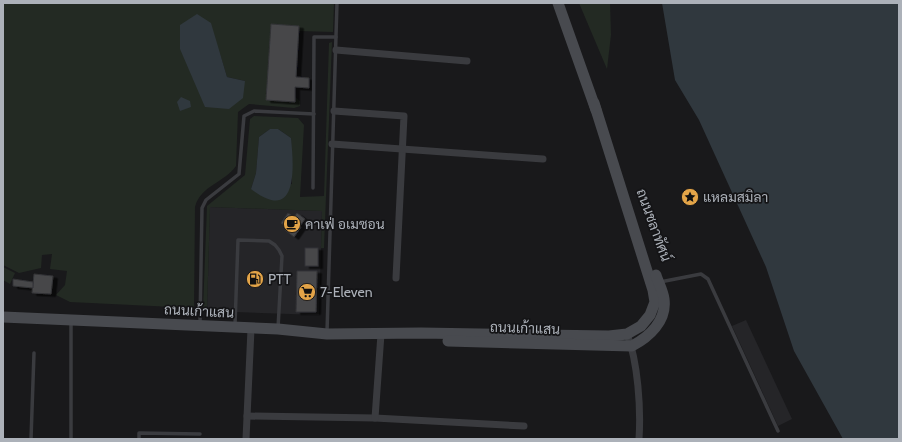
<svg xmlns="http://www.w3.org/2000/svg" width="902" height="442" font-family="Cabin,Sarabun,sans-serif">
<style>
.built{fill:#252528}
.green{fill:#232a23;fill-rule:evenodd}
.water{fill:#30383e}
.building{fill:#46474a;stroke:#333336;filter:url(#shadow)}
.lines{fill:none;stroke-linecap:round;stroke-linejoin:round}
.lane{stroke:#3a3b3f;stroke-width:3.5}
.street{stroke:#3a3b3f;stroke-width:7}
.secondary{stroke:#484a4f;stroke-width:11}
.labels{text-anchor:middle;dominant-baseline:central;stroke-width:3.5;stroke-linejoin:round;paint-order:stroke}
.poi-label{font-size:14px;fill:#acb1b9;stroke:#141416;text-anchor:start}
.street-label{font-size:14px;fill:#acb1b9;stroke:#141416}
</style>
<defs>
<filter id="shadow"><feDropShadow dx="4.5" dy="2.5" stdDeviation="0" flood-color="#0009"/></filter>
</defs>
<rect width="100%" height="100%" fill="#19191b"/>
<!-- built -->
<g class="built">
<polygon points="210,207 322,211 319,315 207,311"/>
<polygon points="746,320 792,419 778,426 732,326"/>
</g>
<!-- green -->
<g class="green">
<path d="M3,3H334L333,32L299,31L271,24L295,97L300,101V106L294,108L249,104L238,112L236,166C224,183 201,185 195,207L194,308L70,302L56,295L65,285L67,271L50,269L52,254L42,255L41,268L19,273L3,265ZM220,54L227,77L245,81L229,109Z"/>
<polygon points="579,3 610,3 611,35 607,69"/>
<path d="M332,42L324,248H321L322,211L210,207L207,311L203,309L207,206L245,175L250,119L254,116L298,118L304,125L300,197L324,196L329,43ZM270,129H278L291,138L292,184L251,189L256,173L259,137Z"/>
<polygon points="3,267 15,273 10,284 3,280"/>
</g>
<!-- water -->
<g class="water">
<polygon points="662,3 899,3 899,439 843,439 794,351 766,267 699,120 675,80"/>
<polygon points="197,14 211,23 227,77 245,81 243,98 229,109 205,107 180,49 180,25"/>
<polygon points="181,97 190,101 191,107 180,111 177,102"/>
<path d="M270,129H278L291,138C294,168 298,225 251,189L256,173L259,137Z"/>
</g>
<!-- building -->
<g class="building">
<polygon points="271,24 299,26 296,77 309,78 309,88 295,87 295,102 266,100"/>
<polygon points="288,213 294,217 297,213 305,219 300,226 301,227 294,237 285,230 287,227 281,223"/>
<rect x="305" y="248" width="13" height="18"/>
<polygon points="297,271 317,271 316,312 296,312"/>
<polygon points="34,274 53,276 51,294 32,293"/>
<polygon points="13,279 33,282 33,288 13,286"/>
</g>
<g class="lines">
<!-- lane -->
<g class="lane">
<polyline points="313,188 314,37 336,37"/>
<polyline points="660,282 701,274 708,279 778,431"/>
<polyline points="71,322 71,439"/>
<polyline points="200,323 202,208 206,200 239,174 244,116 254,111 314,114"/>
<polyline points="235,325 238,240 269,241 275,245 279,250 282,256 278,328"/>
<polyline points="327,332 337,3"/>
<polyline points="31,439 34,353"/>
<polyline points="139,439 139,433 200,434"/>
</g>
<!-- street -->
<g class="street">
<polyline points="336,50 467,61"/>
<polyline points="334,111 404,116 396,278"/>
<polyline points="332,144 543,159"/>
<path d="M627,334C638,362 641,409 639,439"/>
<polyline points="247,416 375,418 524,426"/>
<polyline points="375,418 381,334"/>
<polyline points="246,439 251,329"/>
</g>
<!-- secondary -->
<g class="secondary">
<polyline points="558,3 596,110"/>
<polyline points="3,317 278,329 327,334 421,333 609,336 627,334 641,326 650,315 655,302 653,290 594,103"/>
<path d="M448,341L632,346C649,337 667,321 664,299C663,291 658,282 656,275"/>
</g>
</g>
<!-- icons -->
<defs>
<symbol id="sight-disc" viewBox="-11 -11 22 22"><circle r="9.5" fill="#e3a448" stroke="#141416"/><path d="M0-6L1.8-2.2L6-1.7L2.9 1.2L3.7 5.4L0 3.3L-3.7 5.4L-2.9 1.2L-6-1.7L-1.8-2.2Z" fill="#111"/></symbol>
<symbol id="cafe-disc" viewBox="-11 -11 22 22"><circle r="9.5" fill="#e3a448" stroke="#141416"/><path d="M-5.5-4.5H6V0H3Q3 3.5 0 3.5H-2.5Q-5.5 3.5-5.5 0ZM3-3.2v2h1.7v-2ZM-6 4.5H4V6H-6Z" fill="#111"/></symbol>
<symbol id="fuel-disc" viewBox="-11 -11 22 22"><circle r="9.5" fill="#e3a448" stroke="#141416"/><path d="M-5.5-6h7V0h2V4h1.3V-2.5L3-4.5l.8-.8L6-3V5H2.5V1h-1V6h-7ZM-4.2-4.7v3.2H.2V-4.7Z" fill="#111"/></symbol>
<symbol id="supermarket-disc" viewBox="-11 -11 22 22"><circle r="9.5" fill="#e3a448" stroke="#141416"/><path d="M-6-5.5h2.5l.6 2H6L4.5 2H-2.5L-4.4-4H-6ZM-1.5 3.2a1.3 1.3 0 1 0 .1 0ZM3 3.2a1.3 1.3 0 1 0 .1 0Z" fill="#111"/></symbol>
</defs>
<g fill-rule="evenodd">
<use href="#sight-disc" x="680" y="187" width="20" height="20"/>
<use href="#cafe-disc" x="282" y="214" width="20" height="20"/>
<use href="#fuel-disc" x="245" y="269" width="20" height="20"/>
<use href="#supermarket-disc" x="297" y="282" width="20" height="20"/>
</g>
<g class="labels">
<!-- poi labels -->
<g class="poi-label">
<text x="703" y="197">แหลมสมิลา</text>
<text x="305" y="224">คาเฟ่ อเมซอน</text>
<text x="268" y="279">PTT</text>
<text x="320" y="292">7-Eleven</text>
</g>
<!-- street labels -->
<g class="street-label">
<text transform="translate(654 225) rotate(70)">ถนนชลาทัศน์</text>
<text transform="translate(199 311) rotate(3)">ถนนเก้าแสน</text>
<text transform="translate(525 328) rotate(2)">ถนนเก้าแสน</text>
</g>
</g>
<!-- border -->
<rect width="902" height="442" fill="none" stroke="#acb1b9" stroke-width="8"/>
</svg>
